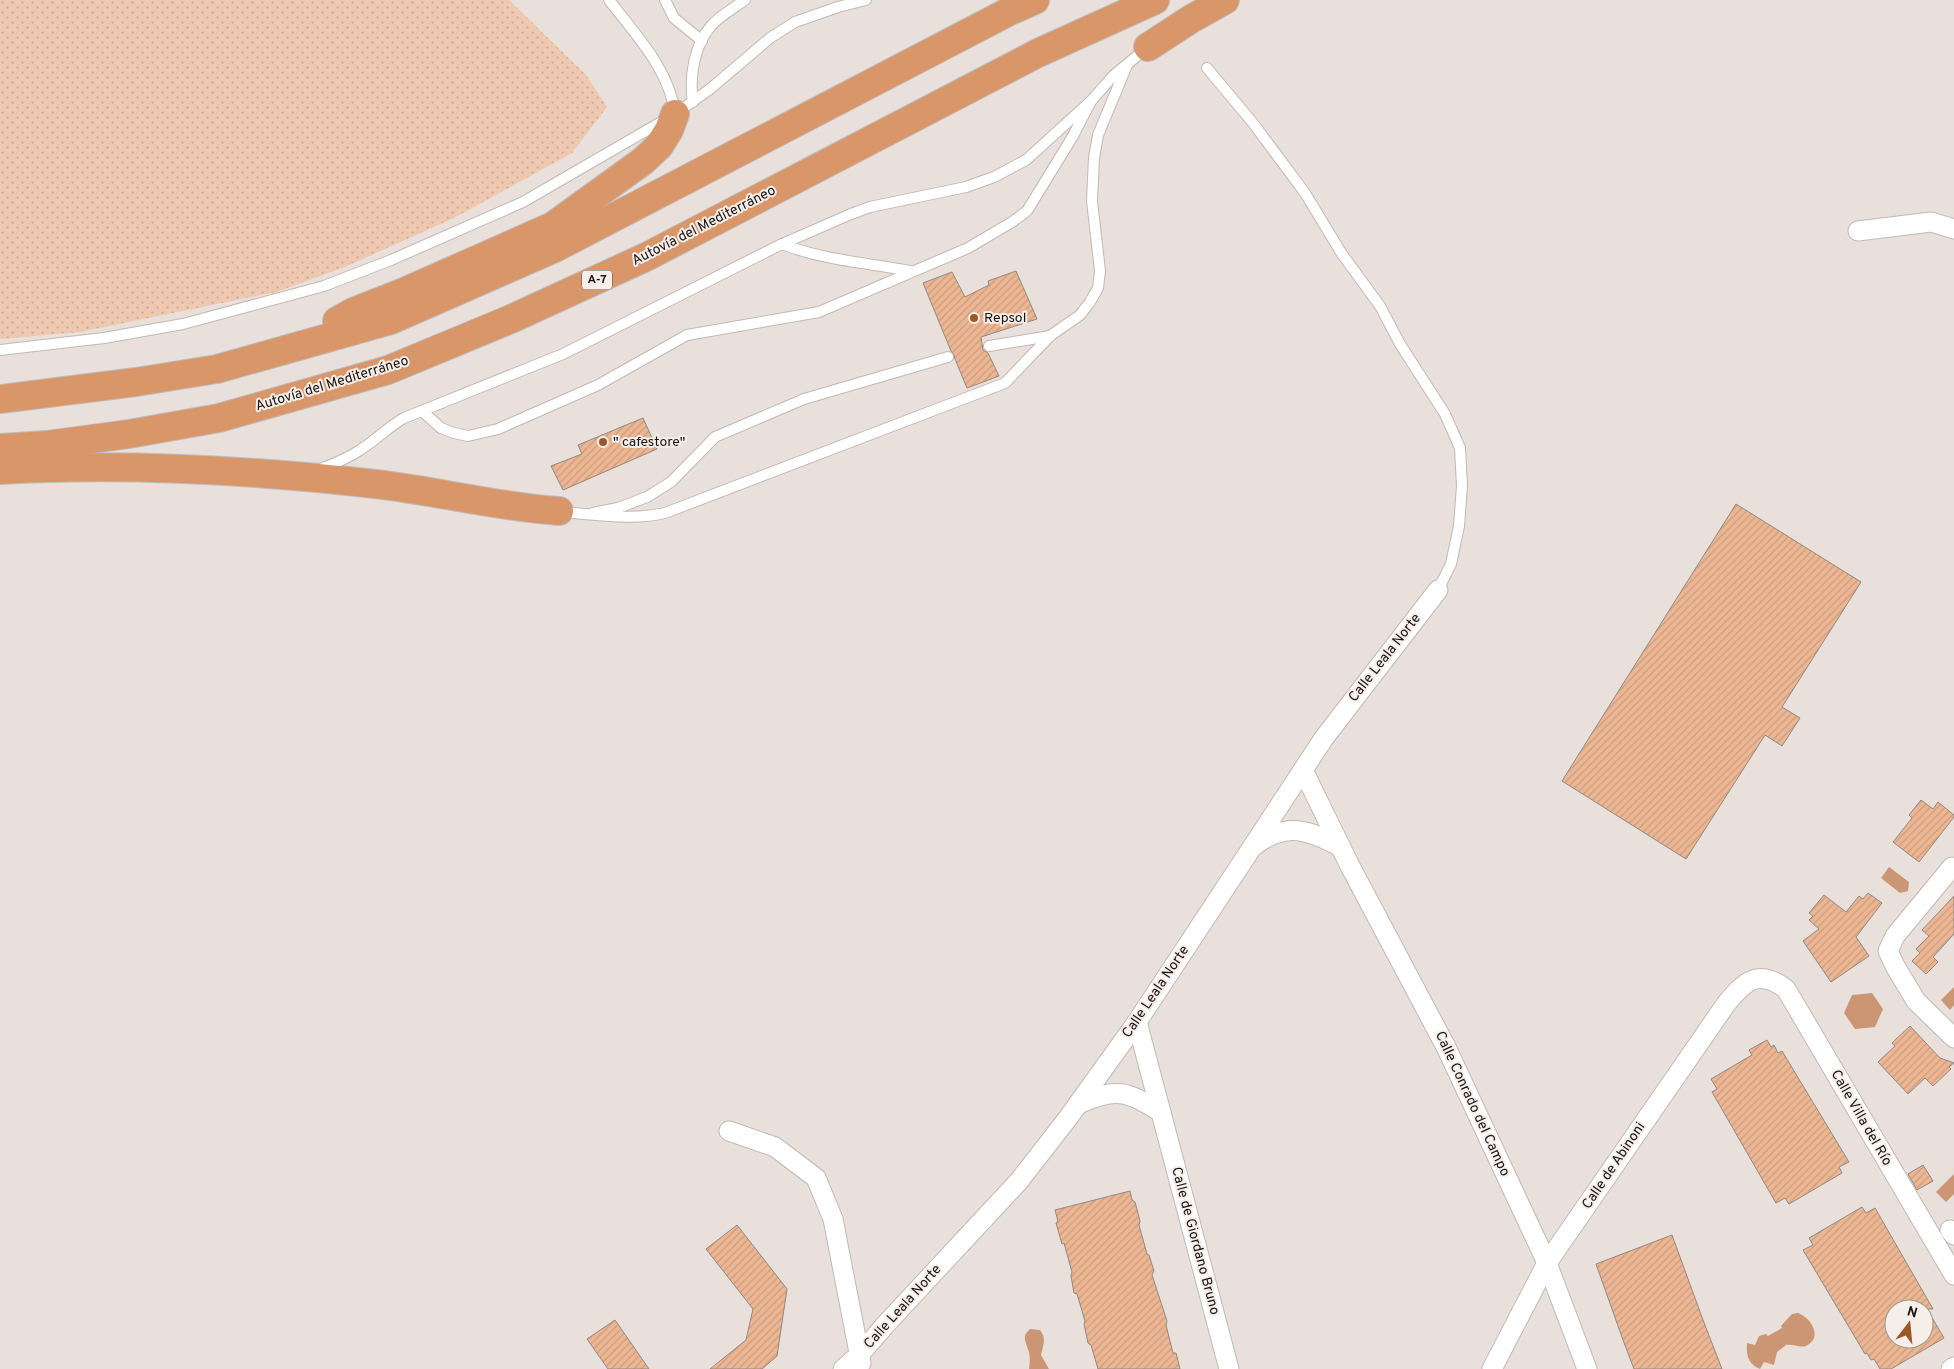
<svg xmlns="http://www.w3.org/2000/svg" width="1954" height="1369" font-family="Overpass,sans-serif">
<style>
.grass{fill:url(#grass-dots)}
.water{fill:#cb9674}
.building{fill:url(#building-hatch);stroke:#908984;fill-rule:evenodd}
.lines{fill:none;stroke-linecap:round;stroke-linejoin:round}
.service-casing{stroke:#c1b9b5;stroke-width:12}
.minor-casing{stroke:#c1b9b5;stroke-width:21}
.motorway-casing{stroke:#bebdbd;stroke-width:30}
.service{stroke:#fff;stroke-width:10}
.minor{stroke:#fff;stroke-width:19}
.motorway{stroke:#d99669;stroke-width:28}
.poi-dot{fill:#9b5927;stroke:#f6eee8;stroke-width:2}
.labels{text-anchor:middle;dominant-baseline:central;stroke-width:4;stroke-linejoin:round;paint-order:stroke}
.shield{fill:#f6eee8;stroke:#5a5552;stroke-width:1}
.shield-label{font-size:12px;font-weight:bold;fill:#171412}
.street-label{font-size:14px;fill:#171412;stroke:#f6eee8}
.poi-label{font-size:14px;fill:#171412;stroke:#f6eee8;text-anchor:start}
</style>
<defs>
<pattern id="grass-dots" width="8" height="8" patternUnits="userSpaceOnUse" patternTransform="scale(1.25)"><rect width="8" height="8" fill="#efc8b0"/><path d="M2 2h.1M6 6h.1" fill="none" stroke="#ccab96" stroke-width="1.8" stroke-linecap="round"/></pattern>
<pattern id="building-hatch" width="6" height="6" patternUnits="userSpaceOnUse" patternTransform="scale(1.25)"><rect width="6" height="6" fill="#edb692"/><path d="M-1 1l2-2M0 6l6-6M5 7l2-2" fill="none" stroke="#ca9c7d"/></pattern>
</defs>
<rect width="100%" height="100%" fill="#e9e0db"/>
<!-- grass -->
<polygon class="grass" points="0,0 509,0 586,75 607,107 572,153 454,218 345,267 276,292 80,332 0,339"/>
<!-- water -->
<g class="water">
<polygon points="1889,867 1909,882 1908,891 1900,893 1881,878"/>
<polygon points="1954,987 1954,1005 1950,1010 1941,1000"/>
<polygon points="1872,993 1883,1009 1875,1027 1855,1029 1844,1013 1852,995"/>
<polygon points="1954,1174 1954,1194 1946,1202 1936,1192"/>
<path d="M1798,1313C1812,1318 1823,1338 1806,1346C1800,1348 1793,1344 1786,1345L1777,1352L1774,1365L1764,1362L1760,1369C1748,1364 1746,1355 1747,1343L1755,1345L1759,1336L1766,1334L1768,1336L1782,1328L1781,1326L1792,1314Z"/>
<path d="M1030,1329L1040,1330C1047,1339 1043,1345 1041,1355L1049,1369H1029C1030,1363 1030,1358 1029,1352C1026,1342 1021,1337 1030,1329Z"/>
</g>
<!-- building -->
<g class="building">
<polygon points="1016,271 1037,319 981,337 983,350 988,353 999,376 967,388 955,359 954,355 951,351 923,283 952,272 965,297 989,285 988,281"/>
<polygon points="643,418 657,449 563,490 551,466 582,454 578,445"/>
<polygon points="1736,504 1861,582 1782,707 1800,718 1782,746 1765,735 1686,859 1562,781"/>
<polygon points="1921,800 1933,809 1938,802 1954,815 1954,817 1919,862 1893,842 1912,818 1909,815"/>
<polygon points="1868,893 1882,903 1856,937 1869,956 1831,982 1803,941 1819,929 1809,920 1813,916 1809,913 1824,895 1846,912 1859,896 1863,899"/>
<polygon points="1954,896 1954,934 1933,957 1938,962 1926,974 1912,961 1920,953 1916,949 1929,936 1922,930"/>
<polygon points="1910,1026 1940,1058 1954,1063 1949,1067 1951,1069 1933,1086 1925,1078 1908,1094 1878,1062 1895,1046 1892,1043"/>
<polygon points="1767,1040 1771,1047 1774,1045 1778,1053 1782,1051 1849,1162 1839,1167 1842,1173 1789,1204 1785,1198 1776,1203 1712,1092 1717,1089 1711,1079 1752,1055 1749,1050"/>
<polygon points="1923,1165 1933,1181 1917,1190 1908,1174"/>
<polygon points="1130,1191 1132,1200 1135,1202 1140,1221 1139,1225 1147,1254 1149,1255 1154,1271 1152,1275 1167,1321 1166,1325 1173,1353 1176,1353 1180,1369 1098,1369 1091,1345 1088,1343 1084,1324 1085,1321 1077,1294 1074,1293 1071,1276 1072,1272 1064,1243 1062,1244 1056,1223 1058,1221 1055,1210"/>
<path d="M1862,1207L1866,1213L1875,1208L1933,1309H1927L1944,1338L1891,1369H1880L1874,1359L1871,1360L1867,1353L1865,1354L1803,1250L1813,1245L1809,1238ZM1894,1309H1924V1339H1894Z"/>
<polygon points="737,1225 787,1289 777,1356 762,1369 710,1369 746,1340 753,1309 706,1249"/>
<polygon points="1672,1235 1703,1320 1722,1369 1634,1369 1623,1340 1596,1264"/>
<polygon points="615,1320 649,1369 608,1369 587,1339"/>
</g>
<g class="lines">
<defs>
<g id="service">
<path d="M609,0C635,34 670,70 675,114"/>
<polyline points="665,0 674,18 702,41"/>
<polyline points="1207,68 1253,123 1305,193 1342,254 1380,306 1400,344 1445,414 1460,448 1462,486 1459,526 1451,564 1438,590"/>
<path d="M693,102C689,78 694,45 711,26C719,16 734,8 745,0"/>
<path d="M782,244C822,260 868,263 910,271"/>
<polyline points="989,346 1050,336"/>
<polyline points="0,350 104,338 183,324 324,286 391,260 523,202 675,114 710,89 770,38 795,22 838,7 866,0"/>
<polyline points="422,411 441,428 454,433 468,436 498,429 598,385 687,335 819,312 968,248 1012,222 1027,211 1073,136 1091,101 1114,75 1148,47"/>
<path d="M318,470C333,464 347,459 360,450C376,440 388,427 404,418L563,354L782,244L851,214L870,207L966,187L994,177L1026,160L1091,101"/>
<path d="M560,512C596,514 629,521 665,513L1005,383L1050,336L1080,315L1090,302L1098,288L1100,271L1092,201L1094,158L1098,135L1127,65"/>
<polyline points="593,513 618,508 647,497 671,482 715,437 804,399 948,357"/>
</g>
<g id="minor">
<polyline points="1858,231 1931,222 1954,229"/>
<polyline points="1303,770 1350,866 1446,1047 1547,1263 1587,1369"/>
<path d="M1254,846C1286,821 1309,830 1341,847"/>
<polyline points="1954,869 1952,867 1895,936 1888,951 1895,966 1916,1001 1954,1038"/>
<polyline points="1137,1022 1229,1369"/>
<path d="M1078,1104C1117,1087 1126,1091 1161,1112"/>
<polyline points="729,1131 775,1147 816,1178 833,1219 861,1363"/>
<polyline points="1950,1230 1954,1235"/>
<polyline points="843,1369 860,1354 886,1324 1019,1181 1068,1118 1137,1022 1324,738 1438,590"/>
<path d="M1492,1369L1547,1263L1726,1004C1745,981 1758,968 1786,989L1954,1275"/>
<polyline points="1951,1369 1954,1367"/>
</g>
<g id="motorway">
<polyline points="1148,47 1191,19 1225,0"/>
<polyline points="337,321 353,312 404,292 553,226 643,161 659,146 669,130 675,114"/>
<polyline points="0,399 136,382 217,369 391,320 555,248 1010,11 1035,0"/>
<polyline points="0,448 47,445 129,434 219,418 388,370 511,319 648,256 1038,53 1155,0"/>
<path d="M0,470C125,463 251,470 375,484C437,491 498,507 559,511"/>
</g>
</defs>
<!-- service casing -->
<use href="#service" class="service-casing"/>
<!-- minor casing -->
<use href="#minor" class="minor-casing"/>
<!-- motorway casing -->
<use href="#motorway" class="motorway-casing"/>
<!-- service -->
<use href="#service" class="service"/>
<!-- minor -->
<use href="#minor" class="minor"/>
<!-- motorway -->
<use href="#motorway" class="motorway"/>
</g>
<!-- markers -->
<g class="poi-dot">
<circle cx="974" cy="318" r="5"/>
<circle cx="603" cy="442" r="5"/>
</g>
<g class="labels">
<!-- shield labels -->
<rect class="shield" x="582" y="270.5" width="30" height="19" rx="4"/>
<g class="shield-label">
<text x="597" y="280">A-7</text>
</g>
<!-- street labels -->
<g class="street-label">
<text transform="translate(704 226) rotate(-27)">Autovía del Mediterráneo</text>
<text transform="translate(332 384) rotate(-17)">Autovía del Mediterráneo</text>
<text transform="translate(1385 658) rotate(-52)">Calle Leala Norte</text>
<text transform="translate(1156 992) rotate(-56)">Calle Leala Norte</text>
<text transform="translate(1472 1104) rotate(65)">Calle Conrado del Campo</text>
<text transform="translate(1861 1118) rotate(60)">Calle Villa del Río</text>
<text transform="translate(1614 1166) rotate(-56)">Calle de Abinoni</text>
<text transform="translate(1195 1241) rotate(75)">Calle de Giordano Bruno</text>
<text transform="translate(903 1307) rotate(-48)">Calle Leala Norte</text>
</g>
<!-- poi labels -->
<g class="poi-label">
<text x="984" y="318">Repsol</text>
<text x="613" y="442">" cafestore"</text>
</g>
</g>
<!-- north arrow -->
<g transform="translate(1909 1324) rotate(16)"><circle r="24" fill="#f6eee8" stroke="#9d9792"/>
<path d="M0-4L9 19L0 12L-9 19Z" fill="#9b5927"/>
<text y="-8" font-size="14" font-weight="bold" text-anchor="middle" fill="#171412">N</text>
</g>
</svg>
